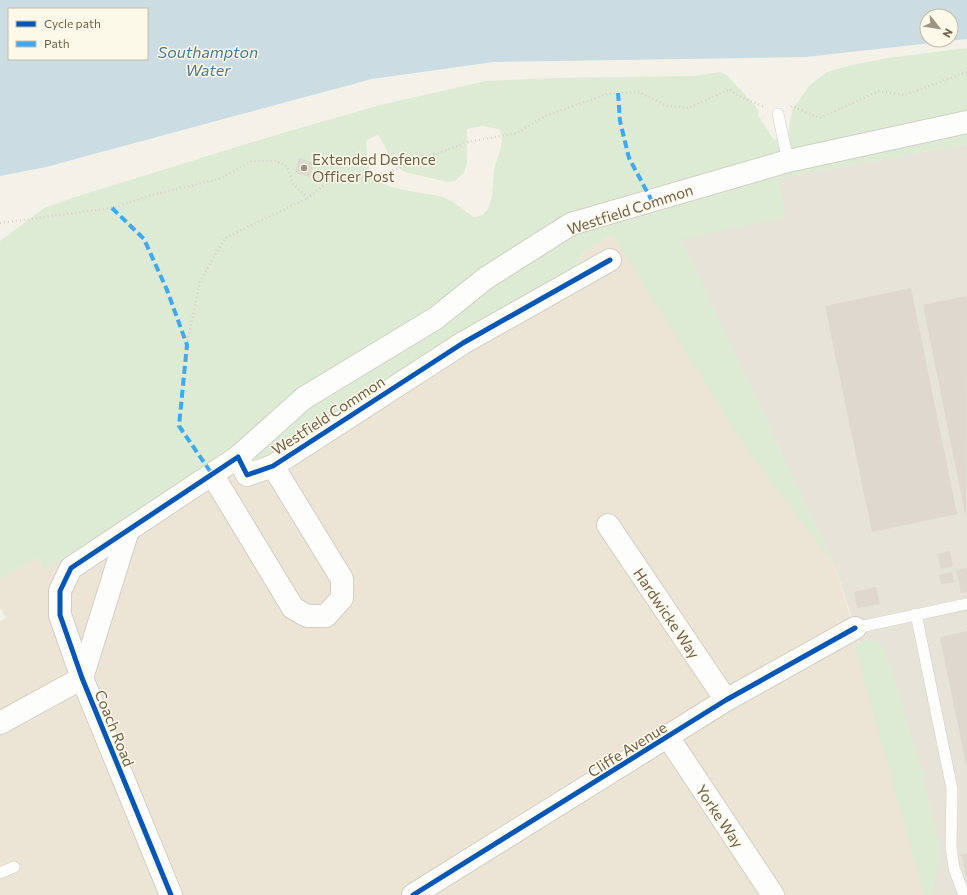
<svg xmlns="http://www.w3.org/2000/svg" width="967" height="895" font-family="Commissioner,sans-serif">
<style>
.residential{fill:#ece5d5}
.industrial{fill:#e6e3d9}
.green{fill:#ddebd4;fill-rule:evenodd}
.water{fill:#cbdde3;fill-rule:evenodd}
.building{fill:#ded8ce}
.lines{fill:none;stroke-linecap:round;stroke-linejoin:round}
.lane-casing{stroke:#d2cec5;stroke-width:12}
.street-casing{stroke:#d2cec5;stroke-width:24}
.path{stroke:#d6d0ca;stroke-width:2.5;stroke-dasharray:1 3;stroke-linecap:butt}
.lane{stroke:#fdfdfc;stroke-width:11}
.street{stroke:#fdfdfc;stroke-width:22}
.quiet{stroke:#3fa9f5;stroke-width:4;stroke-dasharray:8 4;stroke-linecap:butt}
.cycleway-casing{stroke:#fdf9e8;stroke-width:8}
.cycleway{stroke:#0057b8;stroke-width:5}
.poi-dot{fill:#9e9282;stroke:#fdf9e8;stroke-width:1.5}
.labels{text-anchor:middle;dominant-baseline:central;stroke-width:3;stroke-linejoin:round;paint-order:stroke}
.poi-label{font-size:15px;fill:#6f5f4b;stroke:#fdf9e8;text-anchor:start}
.street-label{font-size:15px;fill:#6f5f4b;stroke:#fdf9e8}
.water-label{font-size:16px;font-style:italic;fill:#4e788d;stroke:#fdf9e8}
</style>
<rect width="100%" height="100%" fill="#f4f2e8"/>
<!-- residential -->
<polygon class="residential" points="612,234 680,239 835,566 921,852 926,895 0,895 0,621 6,618 0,608 0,579 38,558 44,569 119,524 242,465 247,475 564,286 583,253"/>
<!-- industrial -->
<polygon class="industrial" points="967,144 967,895 933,895 855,628 835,566 680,239 779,178"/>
<!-- green -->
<g class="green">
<path d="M967,48V144L780,178L785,217L681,239L835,566L743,444L612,234L583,253L568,278L271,459L257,460L238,457L119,524L44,570L38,558L0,579V241L44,208L75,197L279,134L380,105L486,81L553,78L694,76L720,72L727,75L759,110L758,115L774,140L788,135L792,110L810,85L827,72L852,65L887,58ZM482,126L499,129L502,136L501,147L494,169L492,197L488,209L483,215L474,217C464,211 454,201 443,197C426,192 381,191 372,174C367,164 367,152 366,141L378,134L395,166L405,172L447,182L455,181L464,173L467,163V129Z"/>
<polygon points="867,640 877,641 883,645 892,671 923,775 939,844 939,861 934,880 933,895 924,895 854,645"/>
</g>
<!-- water -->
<path class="water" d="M0,0H967V39L806,57L494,62L372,79L46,167L0,176ZM9,9H147V59H9ZM927,16H951V40H927Z"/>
<!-- building -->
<g class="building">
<polygon points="299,158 314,163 310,177 295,173"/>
<polygon points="911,288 957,514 872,532 825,306"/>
<polygon points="966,296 967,300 966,518 923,305"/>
<polygon points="950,551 953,566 941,569 937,554"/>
<polygon points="967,568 967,592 961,593 956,570"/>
<polygon points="952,572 954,582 941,584 939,575"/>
<polygon points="876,587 880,604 857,608 854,592"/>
<polygon points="967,631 967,765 966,765 940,637"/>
<polygon points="967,853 967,876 966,876 961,855"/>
</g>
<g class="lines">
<defs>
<g id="lane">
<polyline points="778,114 788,161"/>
<polyline points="916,614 952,789 951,847 954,868 964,895"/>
<polyline points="855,628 967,604"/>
<polyline points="0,873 14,867"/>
</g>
<g id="street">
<polyline points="238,457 304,398 436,318 486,278 571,224 788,161 967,122"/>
<polyline points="212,474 293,608 307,616 326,616 342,598 342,579 273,466"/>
<polyline points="608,525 726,700"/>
<polyline points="0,723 82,678 128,530"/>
<polyline points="668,737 773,895"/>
<polyline points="171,895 82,678 60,615 60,591 71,568 238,457 247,475 273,466 463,343 610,260"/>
<polyline points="413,895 726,700 855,628"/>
</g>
</defs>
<!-- lane casing -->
<use href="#lane" class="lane-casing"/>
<!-- street casing -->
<use href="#street" class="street-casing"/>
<!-- path -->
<g class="path">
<polyline points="791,107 792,106 820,118 879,91 905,95 967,72"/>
<path d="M0,223L112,208L152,195L219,179L252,161H276L287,166L293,184L308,198L325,184L388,172L468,142L517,133L545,116L607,94L638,92L668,106L688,108L730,89C740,99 752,101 765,107"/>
<polyline points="187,345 200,281 225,238 308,198"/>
</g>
<!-- lane -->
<use href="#lane" class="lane"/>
<!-- street -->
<use href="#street" class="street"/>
<!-- quiet -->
<g class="quiet">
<polyline points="618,93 620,121 629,158 652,201"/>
<polyline points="112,208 144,239 167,290 187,345 179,426 212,474"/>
</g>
<defs>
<g id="cycleway">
<polyline points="171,895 82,678 60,615 60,591 71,568 238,457 247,475 273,466 463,343 610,260"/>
<polyline points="413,895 726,700 855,628"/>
</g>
</defs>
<!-- cycleway casing -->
<use href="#cycleway" class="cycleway-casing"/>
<!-- cycleway -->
<use href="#cycleway" class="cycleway"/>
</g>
<!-- markers -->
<circle class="poi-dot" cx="304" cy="168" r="4"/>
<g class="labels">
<!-- poi labels -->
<g class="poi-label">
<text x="312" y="159">Extended Defence<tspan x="312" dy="17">Officer Post</tspan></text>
</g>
<!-- street labels -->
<g class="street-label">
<text transform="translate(630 209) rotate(-18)">Westfield Common</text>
<text transform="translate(328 415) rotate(-33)">Westfield Common</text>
<text transform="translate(667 613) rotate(56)">Hardwicke Way</text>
<text transform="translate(115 728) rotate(68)">Coach Road</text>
<text transform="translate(627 749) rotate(-32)">Cliffe Avenue</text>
<text transform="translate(720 816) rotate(56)">Yorke Way</text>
</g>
<!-- water labels -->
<g class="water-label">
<text x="208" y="51">Southampton<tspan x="208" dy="18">Water</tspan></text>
</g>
</g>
<!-- legend -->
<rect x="8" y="8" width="140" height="52" fill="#fdf9e8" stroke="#c4bba9"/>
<rect x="16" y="21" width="20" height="6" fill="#0057b8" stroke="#c4bba9"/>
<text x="44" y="28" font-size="12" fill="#6f5f4b">Cycle path</text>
<rect x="16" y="41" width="20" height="6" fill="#3fa9f5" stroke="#c4bba9"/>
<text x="44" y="48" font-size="12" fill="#6f5f4b">Path</text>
<!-- north arrow -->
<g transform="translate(939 28) rotate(120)"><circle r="19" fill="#fdf9e8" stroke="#c4bba9"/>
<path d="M0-3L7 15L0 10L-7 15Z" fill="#9e9282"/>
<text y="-6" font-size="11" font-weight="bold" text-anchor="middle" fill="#6f5f4b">N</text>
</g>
</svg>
